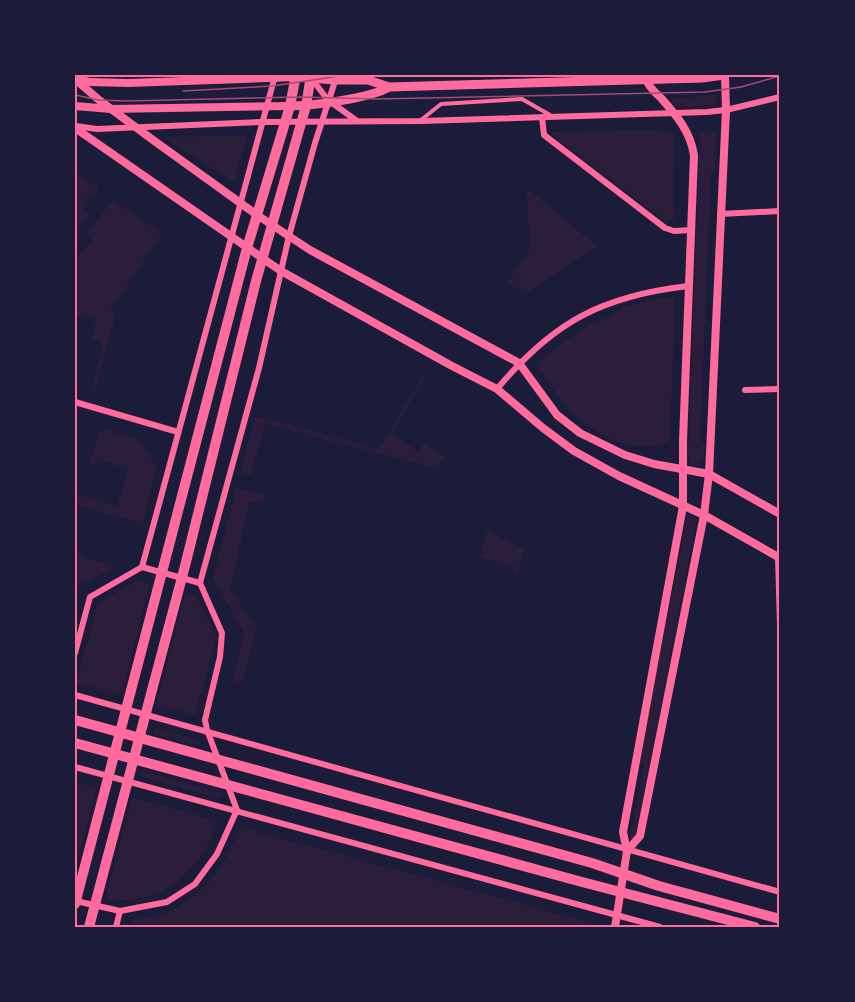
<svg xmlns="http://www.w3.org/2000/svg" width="855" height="1002" font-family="Ubuntu,sans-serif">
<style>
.green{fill:#2a1e3b}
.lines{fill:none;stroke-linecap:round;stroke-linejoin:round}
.service{stroke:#ff6b9d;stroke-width:4}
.minor{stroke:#ff6b9d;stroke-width:6}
.tertiary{stroke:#ff6b9d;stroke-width:8}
.secondary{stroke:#ff6b9d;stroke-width:9}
.primary{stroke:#ff6b9d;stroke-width:10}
.tram{stroke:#a44b75;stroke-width:1.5}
.neatline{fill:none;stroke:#ff6b9d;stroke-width:2}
</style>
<rect width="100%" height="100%" fill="#1b1b3a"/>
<!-- green -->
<g class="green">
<polygon points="718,95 714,105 684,108 674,104 671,98"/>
<polygon points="649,130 671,132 674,137 673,206 675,207 674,220 665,221 552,135 552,132"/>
<polygon points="700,132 717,133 715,169 711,174 700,440 705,444 703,461 696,466 691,464 688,456"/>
<polygon points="247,135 234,182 163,137"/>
<polygon points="75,172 98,188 98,195 88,196 83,209 90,214 79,229 78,243 75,253"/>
<polygon points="526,187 597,246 526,293 507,283 530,249"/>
<polygon points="113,200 162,233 110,311 116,313 95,391 91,390 102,350 98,341 92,340 96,326 93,319 75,314 75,254 77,257 92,240 86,234"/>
<path d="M675,297L670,440C639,460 592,434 569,410C557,396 547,379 536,364C556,349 575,331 598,321C607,317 616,315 622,307L661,298Z"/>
<polygon points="422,377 424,379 392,434 418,451 424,443 444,456 437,468 265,424 251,475 240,472 255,416 379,449"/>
<polygon points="104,429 139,440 157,467 142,524 75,504 77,494 117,506 128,469 97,459 95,466 89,464 99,432"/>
<polygon points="236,488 265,495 263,504 250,501 230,589 257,629 242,683 232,680 244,633 213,578"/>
<polygon points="687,517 697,518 634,843 629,842 644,766 641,753"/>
<polygon points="487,531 524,549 517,575 511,566 480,558"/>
<polygon points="75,551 83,553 83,557 111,564 112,569 75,588"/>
<polygon points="136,581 148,583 149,587 122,692 118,694 76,683 98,603"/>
<polygon points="188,593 196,597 217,637 195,715 156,705 184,597"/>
<polygon points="153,728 199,740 200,745 154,734"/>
<polygon points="143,771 220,793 222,796 218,798 141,777 140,774"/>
<polygon points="75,782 97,788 75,870"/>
<path d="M132,797L218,821C202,869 162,908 108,899L106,896Z"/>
<path d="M243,828L577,919L598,925V927H131L133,920C143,918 155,917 165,913C204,895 223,869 239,830Z"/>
</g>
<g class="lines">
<!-- service -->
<polyline class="service" points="421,120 441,104 522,99 550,115"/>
<!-- minor -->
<g class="minor">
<polyline points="311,78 328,100 357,121"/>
<polyline points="542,117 544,135 665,228 674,231 691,230"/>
<polyline points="76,126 97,129 262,122 421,121 707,112 726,110 780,97"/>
<polyline points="720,214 780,211"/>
<path d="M497,389C553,322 602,296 688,286"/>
<polyline points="745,390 780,389"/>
<polyline points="75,402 178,432"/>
<polyline points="778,557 780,625"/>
<polyline points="142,567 275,76"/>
<polyline points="75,653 90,597 142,567 200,583"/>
<path d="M75,695C310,760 544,828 780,892"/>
<polyline points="75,767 660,927"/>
<polyline points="76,901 120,911 167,902 195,884 217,854 237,810 207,730 205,720 220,657 222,633 200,583 259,368 289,236 315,143 337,75"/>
<polyline points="116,927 120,911"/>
</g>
<!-- tertiary -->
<g class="tertiary">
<polyline points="75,78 90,82 128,83 296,77"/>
<polyline points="75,79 99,100 153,140 257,215 310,250 519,363 557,415 580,433 625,455 654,464 709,474 780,514"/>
<polyline points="75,106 111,109 290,106"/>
<polyline points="75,128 281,271 452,366 497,389 543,428 574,451 619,476 704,515 780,558"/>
<polyline points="627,851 640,836 704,515 709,474 726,110 725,75"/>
<path d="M615,927L627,851L623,832L683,506V441L694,155C690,131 677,116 661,98C654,92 647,84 644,75"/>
</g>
<!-- secondary -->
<g class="secondary">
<polyline points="296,77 335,80 368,80 389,87 702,78 724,75"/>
<path d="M290,106C312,106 371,98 389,87"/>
</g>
<!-- primary -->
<g class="primary">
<polyline points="75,720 592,863 659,886 780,919"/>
<polyline points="75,743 582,882 755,927"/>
<polyline points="75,904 247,248 290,106 296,75"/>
<polyline points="89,927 185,566 256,281 306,106 311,75"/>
</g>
<!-- tram -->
<g class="tram">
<polyline points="183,91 272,86 347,75"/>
<polyline points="75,95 99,100 126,101 301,97 378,99 705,92 741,87 780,76"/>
</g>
</g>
<!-- border -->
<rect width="855" height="1002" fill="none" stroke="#1b1b3a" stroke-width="153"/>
<rect x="76" y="76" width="702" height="850" class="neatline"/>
</svg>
